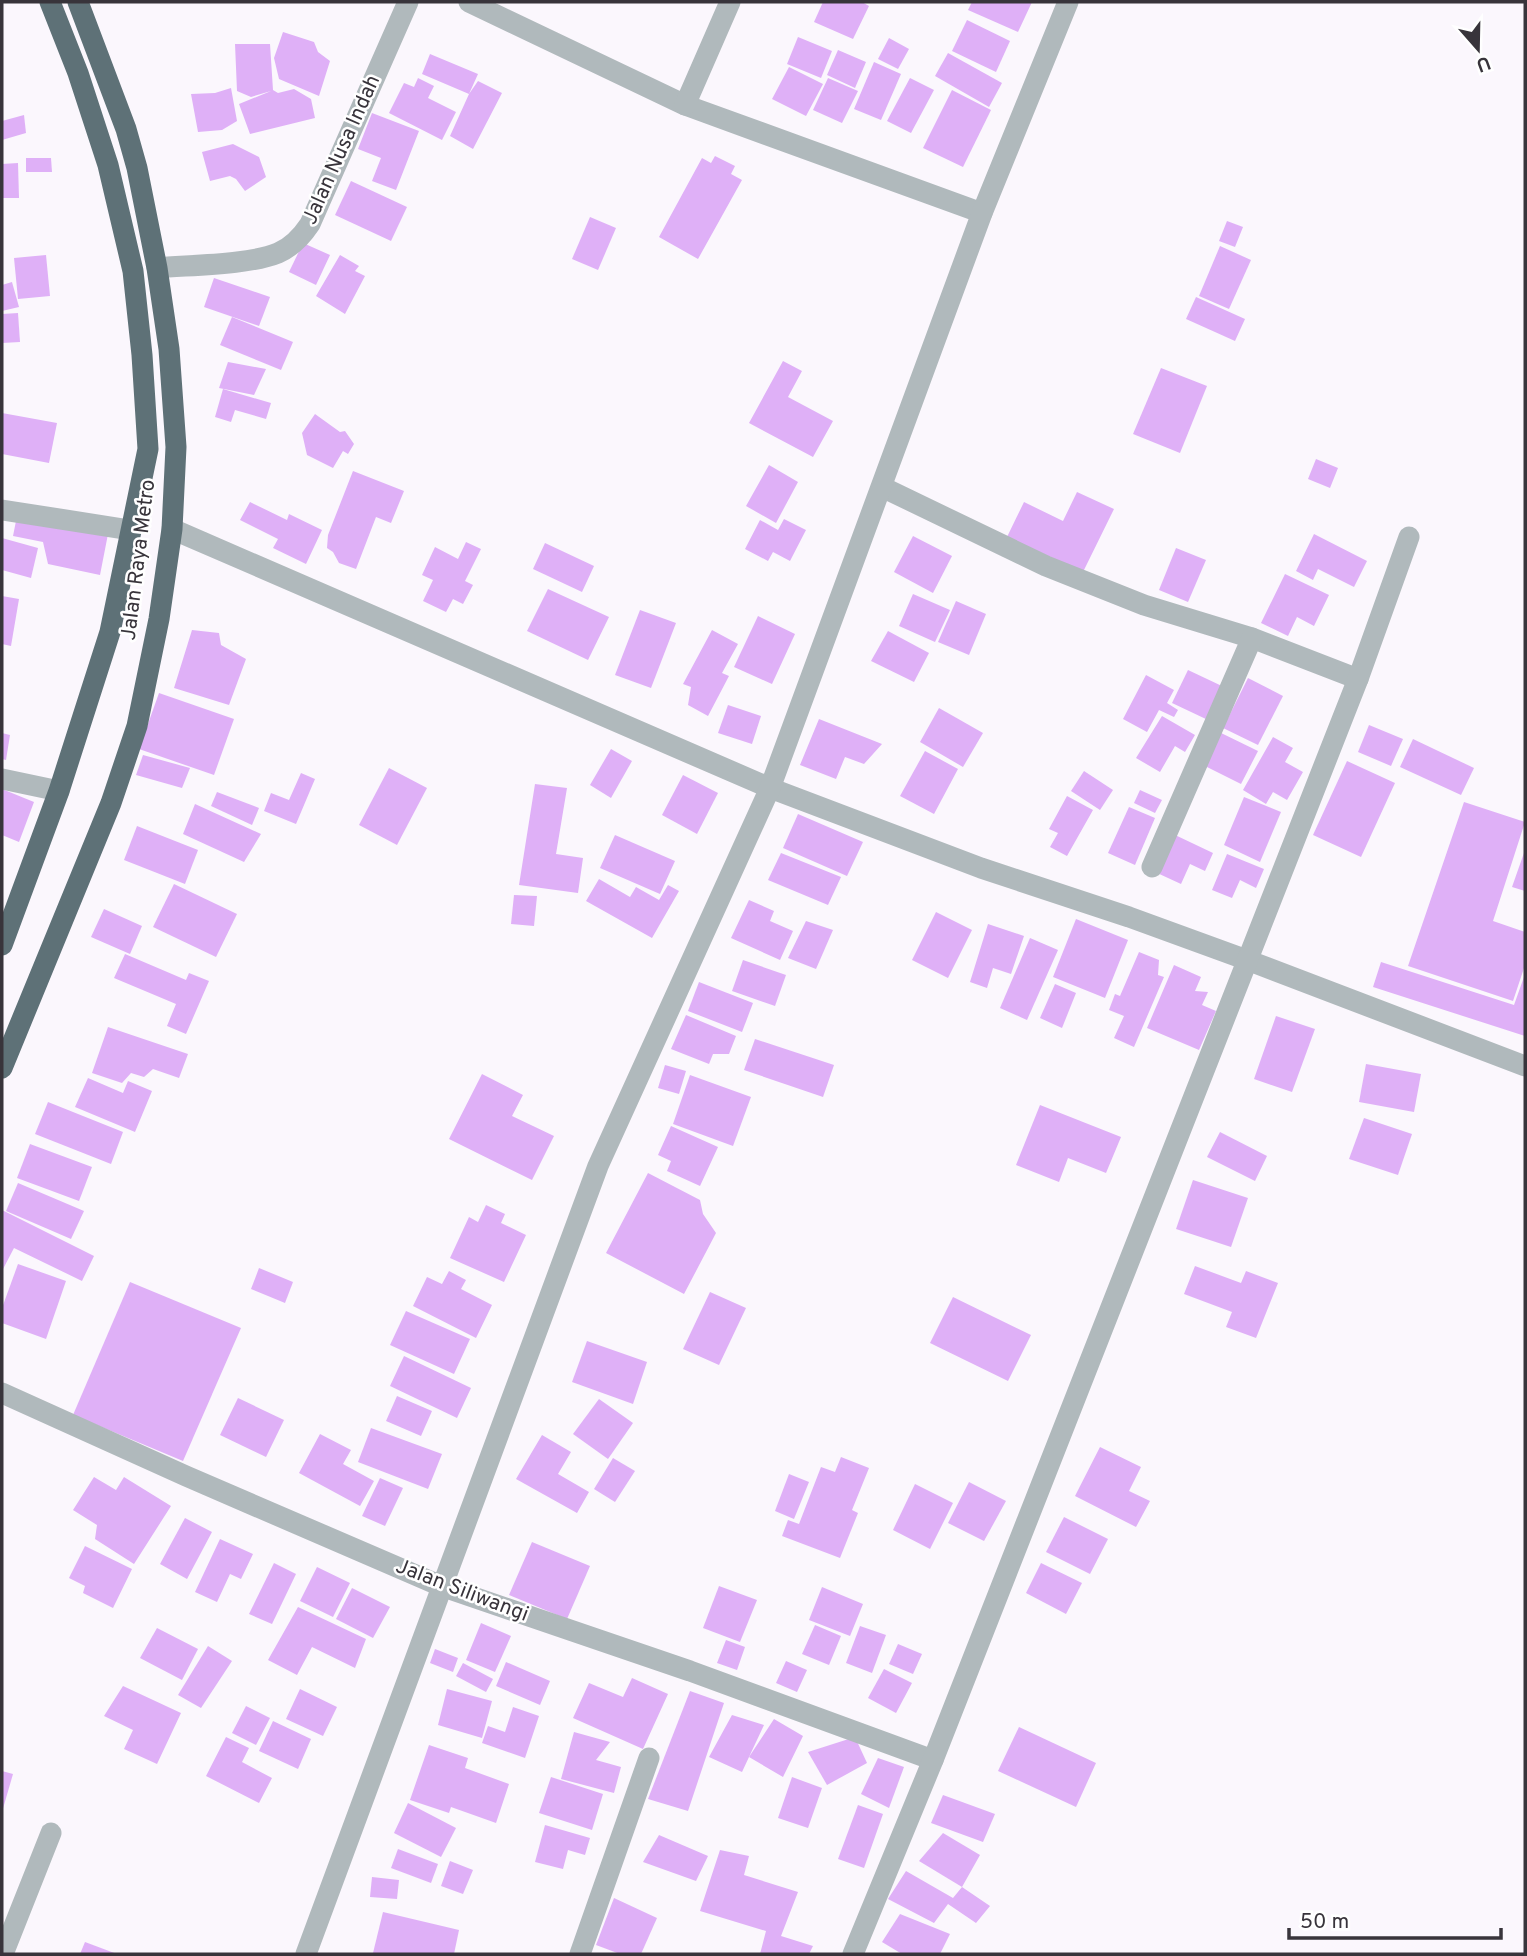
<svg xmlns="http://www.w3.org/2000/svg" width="1527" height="1956" font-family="Overpass,sans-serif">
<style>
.building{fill:#dfb0f7}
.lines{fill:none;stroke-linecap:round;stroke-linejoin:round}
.street{stroke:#b0b9bc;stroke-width:21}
.highway{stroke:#5e7177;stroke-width:21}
.labels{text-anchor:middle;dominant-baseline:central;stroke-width:5;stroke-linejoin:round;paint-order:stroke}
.street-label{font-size:21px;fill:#38343b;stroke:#fff}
</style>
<rect width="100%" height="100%" fill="#fbf7fd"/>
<!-- building -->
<g class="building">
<polygon points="823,2 862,2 869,6 853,39 814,22"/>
<polygon points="972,2 1032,2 1018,32 968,10"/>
<polygon points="967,20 1010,41 996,72 952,51"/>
<polygon points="283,32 314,42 318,52 330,61 319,96 279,79 274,58"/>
<polygon points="798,37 832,51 821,78 787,64"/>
<polygon points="889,38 909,49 898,69 878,59"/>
<polygon points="235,44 270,44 273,90 278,93 294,89 311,99 315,118 250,134 239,104 271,91 251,97 237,91"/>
<polygon points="838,50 866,62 855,88 827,75"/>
<polygon points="948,53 1002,83 989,107 935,76"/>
<polygon points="430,54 478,74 469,94 478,81 502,93 473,149 450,136 469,94 422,74"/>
<polygon points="874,62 901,74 881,120 854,109"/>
<polygon points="789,67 823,84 806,116 772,99"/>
<polygon points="418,78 434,86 428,98 456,112 442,140 389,113 404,83 414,87"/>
<polygon points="828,78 858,91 842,123 813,110"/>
<polygon points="910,78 934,90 911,133 887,121"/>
<polygon points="231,88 237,121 222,130 198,132 191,94 215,93"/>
<polygon points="952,90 991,110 963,167 923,148"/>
<polygon points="372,113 419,131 396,190 372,181 381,158 358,149"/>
<polygon points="24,115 26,133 2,140 2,121"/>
<polygon points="233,144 259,157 266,177 245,191 236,179 230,176 210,181 202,152"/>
<polygon points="715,156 735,166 731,174 742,180 698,259 659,237 702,158 711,163"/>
<polygon points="26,158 51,158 52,172 26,172"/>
<polygon points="18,163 19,198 2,198 2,164"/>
<polygon points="351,181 407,207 391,241 335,215"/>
<polygon points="590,217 616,228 598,270 572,259"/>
<polygon points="1227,221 1243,227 1235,247 1219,241"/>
<polygon points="303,243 330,255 316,285 289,272"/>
<polygon points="1220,246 1251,260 1229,309 1199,296"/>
<polygon points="46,255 50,296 18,299 14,258"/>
<polygon points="340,255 359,266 355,271 365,276 345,314 316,296"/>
<polygon points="214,278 270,297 259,326 204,307"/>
<polygon points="12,282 19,307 2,311 2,285"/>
<polygon points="1196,297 1245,319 1235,341 1186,319"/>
<polygon points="18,313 20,342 2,343 2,314"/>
<polygon points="232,317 293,342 281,370 220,345"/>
<polygon points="783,361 802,371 788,397 833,421 813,457 749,423"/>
<polygon points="228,362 266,369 254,395 219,388"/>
<polygon points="1161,368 1207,386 1180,453 1133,434"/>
<polygon points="223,389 271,403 266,419 235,410 231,422 215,417"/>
<polygon points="2,413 57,423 49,463 2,454"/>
<polygon points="315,414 340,432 345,431 354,444 348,454 343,451 333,468 307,455 302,433"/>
<polygon points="1316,459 1338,468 1330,488 1308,479"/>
<polygon points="769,465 798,482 776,523 746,506"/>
<polygon points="353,471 404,491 391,523 376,517 356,569 339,563 333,552 327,548 328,535"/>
<polygon points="1077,492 1114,509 1083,572 1007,537 1024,502 1063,521"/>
<polygon points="250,502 287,520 289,514 322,530 306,564 273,548 278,539 240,520"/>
<polygon points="17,516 108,534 100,575 48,564 43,542 13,536"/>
<polygon points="784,519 806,530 790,561 773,552 768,561 745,549 760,520 778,530"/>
<polygon points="1314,534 1367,561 1354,587 1318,569 1313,580 1296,571"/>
<polygon points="913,536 952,556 933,593 894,572"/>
<polygon points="2,538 38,548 31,578 2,570"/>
<polygon points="466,542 481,549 465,581 473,585 463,604 453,599 446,612 423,601 433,580 422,575 435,547 458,559"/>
<polygon points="545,543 594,566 582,592 533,569"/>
<polygon points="1176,548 1206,560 1188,602 1159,590"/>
<polygon points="1285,574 1329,595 1314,626 1297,617 1288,636 1261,623"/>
<polygon points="548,589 609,617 588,660 527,631"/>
<polygon points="913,594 950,610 935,642 899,626"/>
<polygon points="2,596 19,599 11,646 2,644"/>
<polygon points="956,601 986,614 969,655 938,642"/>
<polygon points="640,610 676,623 651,688 615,675"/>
<polygon points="758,616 795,634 772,684 734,667"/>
<polygon points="192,630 219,633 221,645 246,659 229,705 174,688"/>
<polygon points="712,630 738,644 722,673 729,676 708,716 688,705 691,687 683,684"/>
<polygon points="888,631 929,653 914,682 871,661"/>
<polygon points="1188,670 1224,687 1208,720 1172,703"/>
<polygon points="1146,675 1174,690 1167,703 1178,710 1174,717 1159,710 1147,732 1123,719"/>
<polygon points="1248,678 1283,696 1258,745 1223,728"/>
<polygon points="159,693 234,719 214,775 139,749"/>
<polygon points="728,705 761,716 752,744 718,733"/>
<polygon points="939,708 983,733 963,767 920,742"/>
<polygon points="1162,716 1195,735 1185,752 1175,746 1160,772 1136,758"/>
<polygon points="819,719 882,744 864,764 845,757 836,779 800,765"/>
<polygon points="1369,725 1403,739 1391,766 1358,752"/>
<polygon points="1217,731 1258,751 1241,784 1201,764"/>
<polygon points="2,733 10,735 6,760 2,759"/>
<polygon points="1273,737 1293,748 1285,762 1303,772 1287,800 1273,792 1266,804 1243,790"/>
<polygon points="1413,739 1474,768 1461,795 1400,767"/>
<polygon points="611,749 632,761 611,798 590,785"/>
<polygon points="925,751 958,769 934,814 900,796"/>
<polygon points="143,755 190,768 182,788 136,775"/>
<polygon points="1347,761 1395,783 1361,857 1313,835"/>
<polygon points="389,768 427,788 397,845 359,825"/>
<polygon points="1084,771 1113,790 1100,810 1071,791"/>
<polygon points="301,773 315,779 296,824 264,811 271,793 289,800"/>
<polygon points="683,775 718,793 697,834 662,815"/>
<polygon points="535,784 567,788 556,854 583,858 578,893 519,885"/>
<polygon points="2,789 34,802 19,842 2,835"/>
<polygon points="1140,790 1162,800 1155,813 1134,803"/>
<polygon points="217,792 259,808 252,825 211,806"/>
<polygon points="1067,796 1093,810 1067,856 1050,847 1058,833 1049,829"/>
<polygon points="1244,797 1281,812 1260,862 1224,845"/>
<polygon points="1464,802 1525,822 1493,921 1525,932 1525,965 1513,1001 1408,966"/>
<polygon points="195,804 261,834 244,862 183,834"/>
<polygon points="1129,807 1155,818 1135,865 1108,853"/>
<polygon points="798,814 863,842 847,876 783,848"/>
<polygon points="137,826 198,850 185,884 124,860"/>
<polygon points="1173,834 1213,853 1205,871 1190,864 1181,884 1155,872"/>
<polygon points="615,835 675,861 660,894 600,868"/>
<polygon points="1525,850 1525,891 1512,887"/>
<polygon points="781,853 841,877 828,905 768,880"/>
<polygon points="1227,854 1264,869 1256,888 1240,880 1232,898 1212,890"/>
<polygon points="599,879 630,897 636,887 659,900 668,885 679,891 652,938 586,901"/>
<polygon points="174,884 237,914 216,957 153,927"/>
<polygon points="514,895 537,896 534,926 511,924"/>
<polygon points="749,900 774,911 770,921 793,931 780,960 731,938"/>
<polygon points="104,909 142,926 130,954 91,937"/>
<polygon points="936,912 972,930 948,978 912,960"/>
<polygon points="1076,919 1128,940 1105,998 1053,977"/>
<polygon points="806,921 833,930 816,969 788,958"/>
<polygon points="988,924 1024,936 1011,974 993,968 987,988 970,982"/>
<polygon points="1030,938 1058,950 1027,1020 1000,1008"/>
<polygon points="1139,952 1159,960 1158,975 1164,977 1134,1047 1114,1038 1124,1016 1109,1010 1115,994 1120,996"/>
<polygon points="125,954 186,980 189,973 209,981 186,1034 167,1026 176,1004 114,978"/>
<polygon points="743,960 786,975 775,1006 732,991"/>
<polygon points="1381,962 1514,1005 1525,974 1525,1036 1373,987"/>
<polygon points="1174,965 1201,977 1195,991 1208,992 1202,1005 1216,1011 1199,1050 1147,1028"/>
<polygon points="699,982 753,1003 742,1032 688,1011"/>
<polygon points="1055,984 1076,993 1062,1028 1040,1018"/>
<polygon points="686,1015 736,1036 729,1054 713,1054 709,1064 671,1049"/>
<polygon points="1276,1016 1315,1029 1292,1092 1254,1079"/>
<polygon points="108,1027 188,1054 179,1078 153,1069 144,1077 131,1073 122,1083 92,1073"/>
<polygon points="755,1039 834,1065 823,1097 744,1070"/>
<polygon points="1366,1064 1421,1074 1414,1112 1359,1102"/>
<polygon points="665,1065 686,1071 679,1094 658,1088"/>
<polygon points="482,1074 523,1095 512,1116 554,1136 532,1180 449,1139"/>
<polygon points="690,1075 751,1097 733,1146 673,1124"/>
<polygon points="88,1078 123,1093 128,1081 152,1091 135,1132 75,1107"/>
<polygon points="48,1102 123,1132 111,1164 35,1134"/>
<polygon points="1040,1105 1121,1137 1106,1173 1068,1158 1059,1182 1016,1165"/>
<polygon points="1364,1118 1412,1134 1398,1175 1349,1159"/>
<polygon points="671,1126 718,1147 700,1186 667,1171 671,1161 658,1155"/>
<polygon points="1220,1132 1267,1156 1255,1181 1207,1157"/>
<polygon points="30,1144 92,1167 79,1201 17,1178"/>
<polygon points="648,1173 700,1200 703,1214 716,1233 684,1294 606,1253"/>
<polygon points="1193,1180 1248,1198 1231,1247 1176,1229"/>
<polygon points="18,1183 84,1211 71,1239 6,1211"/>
<polygon points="486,1205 505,1214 501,1223 526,1235 504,1282 450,1258 469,1217 478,1222"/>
<polygon points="2,1210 94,1256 82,1281 14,1248 2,1271"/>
<polygon points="18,1264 66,1281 46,1339 2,1323 2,1308"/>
<polygon points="1195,1266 1241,1283 1246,1271 1278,1283 1256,1338 1226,1327 1232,1312 1184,1294"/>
<polygon points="259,1268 293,1282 285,1303 251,1289"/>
<polygon points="449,1271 466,1280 461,1289 492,1305 476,1338 413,1306 427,1277 442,1284"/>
<polygon points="130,1282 241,1328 183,1461 73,1415"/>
<polygon points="710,1292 746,1308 719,1365 683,1349"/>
<polygon points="953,1297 1031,1335 1008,1381 930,1343"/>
<polygon points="406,1311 470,1339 454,1374 390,1345"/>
<polygon points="587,1341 647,1362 633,1404 572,1382"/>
<polygon points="404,1356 471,1388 457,1418 390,1386"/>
<polygon points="397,1396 432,1411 421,1436 386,1421"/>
<polygon points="238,1398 284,1420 266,1457 220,1435"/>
<polygon points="599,1399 633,1423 608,1459 573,1434"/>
<polygon points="371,1428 442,1454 428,1489 358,1462"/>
<polygon points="320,1434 351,1450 343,1464 374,1481 360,1506 299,1473"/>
<polygon points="542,1435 571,1452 558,1474 589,1492 577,1513 516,1479"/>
<polygon points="1100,1447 1141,1467 1129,1491 1150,1501 1136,1527 1075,1496"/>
<polygon points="841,1457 869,1468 852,1510 858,1513 840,1558 782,1536 788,1520 799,1524 821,1467 835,1472"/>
<polygon points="613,1458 635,1471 615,1502 594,1489"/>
<polygon points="789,1474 809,1482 794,1519 775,1511"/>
<polygon points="94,1477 116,1490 124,1477 171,1506 134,1564 95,1539 97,1525 73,1510"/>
<polygon points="380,1478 403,1488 385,1526 362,1516"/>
<polygon points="969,1482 1006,1501 984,1541 948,1523"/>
<polygon points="915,1484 953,1503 930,1549 893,1530"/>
<polygon points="1064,1517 1108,1539 1090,1574 1046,1552"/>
<polygon points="185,1518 212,1532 187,1579 160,1564"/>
<polygon points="220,1539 253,1554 241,1579 230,1574 217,1602 195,1592"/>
<polygon points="532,1542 590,1566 567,1619 509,1595"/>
<polygon points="85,1546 132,1569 113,1608 83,1593 85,1586 69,1578"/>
<polygon points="274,1563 296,1574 272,1624 249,1614"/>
<polygon points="1041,1563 1082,1583 1066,1614 1026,1593"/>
<polygon points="317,1567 350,1583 333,1617 300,1601"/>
<polygon points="719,1586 757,1600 740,1642 703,1628"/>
<polygon points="822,1587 863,1604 850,1636 809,1620"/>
<polygon points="352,1588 390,1607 373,1638 336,1619"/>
<polygon points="298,1607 366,1639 355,1668 312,1647 297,1675 268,1660"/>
<polygon points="481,1623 511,1636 495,1672 466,1660"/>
<polygon points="815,1625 841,1636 829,1665 802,1654"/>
<polygon points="860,1626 886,1635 872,1673 846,1663"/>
<polygon points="157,1628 198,1649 182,1680 140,1658"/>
<polygon points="726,1640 745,1647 737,1670 717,1663"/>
<polygon points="898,1644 922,1654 913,1674 889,1664"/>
<polygon points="208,1646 232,1661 201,1708 178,1695"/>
<polygon points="435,1649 458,1658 453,1672 430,1663"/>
<polygon points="786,1661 807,1670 797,1692 776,1683"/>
<polygon points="506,1662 550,1681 540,1705 496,1686"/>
<polygon points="463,1663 493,1679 486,1692 456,1676"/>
<polygon points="884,1669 912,1683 896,1713 868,1698"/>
<polygon points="632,1678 668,1694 643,1749 573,1718 589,1683 623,1697"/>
<polygon points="123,1686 181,1713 157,1764 124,1749 133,1730 104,1716"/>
<polygon points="300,1689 337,1707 323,1736 286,1719"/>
<polygon points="447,1689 492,1701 482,1738 438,1725"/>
<polygon points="690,1691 724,1703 688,1811 648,1799"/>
<polygon points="246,1706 270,1718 256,1745 232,1733"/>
<polygon points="513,1707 539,1716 525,1758 482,1743 488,1726 505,1732"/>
<polygon points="732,1715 764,1725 749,1757 774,1719 803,1736 783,1777 749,1757 742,1772 709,1757"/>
<polygon points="273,1721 311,1739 298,1769 259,1751"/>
<polygon points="1019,1727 1096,1763 1076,1807 998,1771"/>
<polygon points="574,1732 610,1742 596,1760 621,1767 614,1793 561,1779"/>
<polygon points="226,1737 249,1748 242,1762 272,1778 259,1803 206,1776"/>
<polygon points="855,1737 867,1763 827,1785 808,1752"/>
<polygon points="429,1745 468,1758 465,1768 509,1784 496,1823 451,1807 449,1813 410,1800"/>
<polygon points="878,1758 904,1767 889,1808 861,1794"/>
<polygon points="2,1771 13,1774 2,1812"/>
<polygon points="551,1777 603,1794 592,1830 539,1813"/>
<polygon points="792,1777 822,1788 808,1828 778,1818"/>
<polygon points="943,1795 995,1814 983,1842 931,1823"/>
<polygon points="408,1803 456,1828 441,1857 394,1833"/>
<polygon points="858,1805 883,1814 864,1868 838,1859"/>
<polygon points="545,1825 590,1838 585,1855 568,1850 563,1869 535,1862"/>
<polygon points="943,1833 980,1855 962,1887 919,1861"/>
<polygon points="659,1835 708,1856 696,1881 643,1862"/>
<polygon points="398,1849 438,1864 431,1883 391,1868"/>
<polygon points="720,1850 749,1856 744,1875 798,1892 781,1936 813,1946 809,1954 760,1954 766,1931 700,1911"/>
<polygon points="450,1861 473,1870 463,1894 441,1886"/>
<polygon points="906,1871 953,1898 962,1887 990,1906 976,1923 948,1904 934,1923 888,1899"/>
<polygon points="372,1877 399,1880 397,1899 370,1897"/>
<polygon points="614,1898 657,1918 641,1954 620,1954 596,1945"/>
<polygon points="383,1912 459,1930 454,1954 373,1953"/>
<polygon points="900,1914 950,1934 940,1954 902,1954 882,1942"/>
<polygon points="85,1942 117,1954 80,1954"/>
</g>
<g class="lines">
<!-- street -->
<g class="street">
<polyline points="469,2 685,105 982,213"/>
<polyline points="685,105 730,2"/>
<path d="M157,268C190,265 249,265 278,253C292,247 302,236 310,224L408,2"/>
<polyline points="882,487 1046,566 1144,605 1252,638 1358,679"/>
<polyline points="2,510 130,530"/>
<polyline points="172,529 770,788 981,868 1129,917 1247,960 1525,1066"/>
<polyline points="2,779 59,791"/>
<polyline points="1152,867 1252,638"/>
<polyline points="2,1393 186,1476 441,1586 690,1671 933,1760"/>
<polyline points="3,1954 51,1833"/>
<polyline points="306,1954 598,1166 770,788 982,213 1068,2"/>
<polyline points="580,1954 649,1758"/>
<polyline points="853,1954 933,1760 1358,679 1409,537"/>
</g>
<!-- highway -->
<g class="highway">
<polyline points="2,945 59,791 110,632 148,449 142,355 133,271 108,165 78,73 50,2"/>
<polyline points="2,1068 111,803 137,726 159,619 172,529 176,447 169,349 157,268 137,168 126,129 78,2"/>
</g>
</g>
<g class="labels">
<!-- street labels -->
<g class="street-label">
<text transform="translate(342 150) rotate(-66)">Jalan Nusa Indah</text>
<text transform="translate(139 560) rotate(-83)">Jalan Raya Metro</text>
<text transform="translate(462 1591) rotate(21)">Jalan Siliwangi</text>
</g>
</g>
<!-- border -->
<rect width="1527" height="1956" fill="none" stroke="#38343b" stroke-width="7"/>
<!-- north arrow -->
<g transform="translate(1478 49) rotate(160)" stroke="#ffffff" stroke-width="5" paint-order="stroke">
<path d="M0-5L12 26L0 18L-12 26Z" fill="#38343b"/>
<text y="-10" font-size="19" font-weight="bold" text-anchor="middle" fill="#38343b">U</text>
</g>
<!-- scale -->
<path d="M1289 1928v10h212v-10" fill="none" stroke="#38343b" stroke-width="3.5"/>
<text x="1300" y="1928" font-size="21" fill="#38343b" stroke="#ffffff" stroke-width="5" paint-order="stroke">50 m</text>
</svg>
